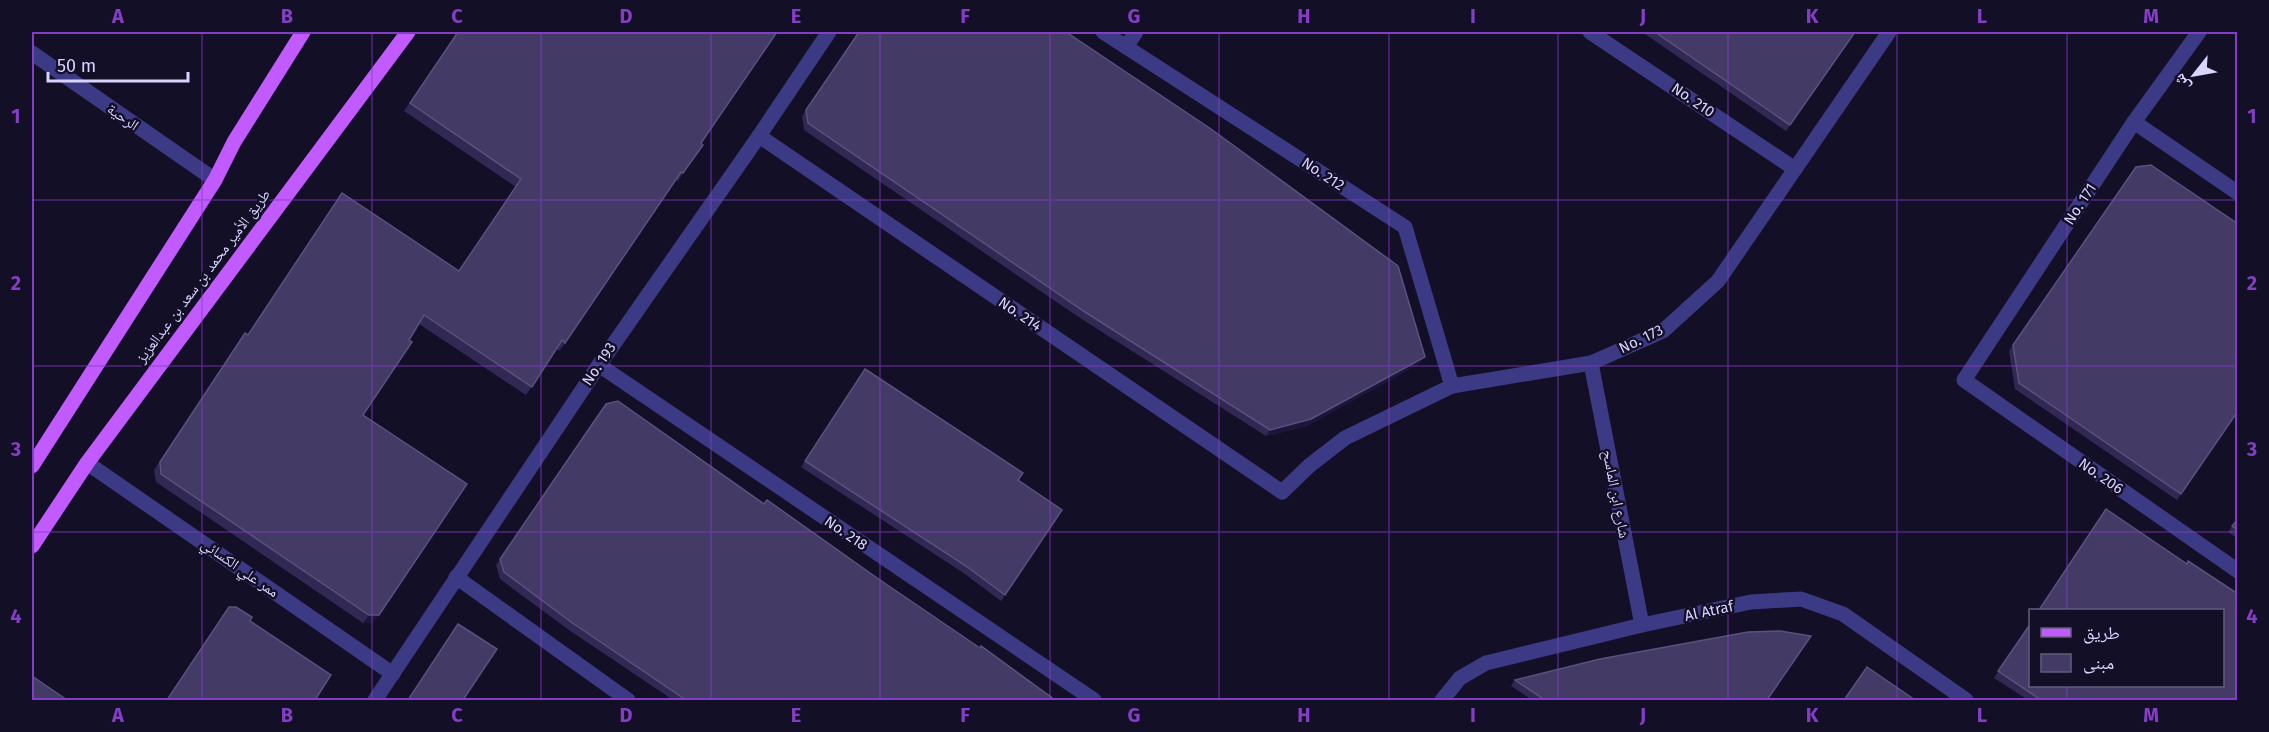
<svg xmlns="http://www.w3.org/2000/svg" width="2269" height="732" font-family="'Fira Sans','Noto Naskh Arabic',sans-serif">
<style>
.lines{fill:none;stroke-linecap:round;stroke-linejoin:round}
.minor{stroke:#3d3a85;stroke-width:15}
.major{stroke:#c25bff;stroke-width:15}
.wall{fill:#312854}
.shaded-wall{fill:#1d163a}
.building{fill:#433a66;stroke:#5a527e;stroke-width:1.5}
.grid{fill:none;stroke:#843dc5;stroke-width:1.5;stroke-opacity:0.55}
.labels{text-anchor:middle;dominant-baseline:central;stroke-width:5;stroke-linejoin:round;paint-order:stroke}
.street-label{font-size:15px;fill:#d9d4ff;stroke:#130f26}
.neatline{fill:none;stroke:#843dc5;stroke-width:2}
.grid-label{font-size:20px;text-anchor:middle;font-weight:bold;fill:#843dc5}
</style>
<rect width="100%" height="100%" fill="#130f26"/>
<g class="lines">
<!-- minor -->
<g class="minor">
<polyline points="1103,32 1405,227 1452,386"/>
<polyline points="1590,32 1795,169"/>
<polyline points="2199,32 2134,122 1964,380 2238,571"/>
<polyline points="1126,47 1136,32"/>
<polyline points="32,53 215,180"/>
<polyline points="2134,122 2238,193"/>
<polyline points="759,136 1282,492 1309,466 1345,438 1452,386 1591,363 1663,331 1718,281 1889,32"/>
<polyline points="1591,363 1642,625"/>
<polyline points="599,365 1094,700"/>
<polyline points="87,463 393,674"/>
<polyline points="456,577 628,700"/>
<polyline points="375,700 599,365 759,136 829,32"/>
<polyline points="1442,700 1460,678 1486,663 1642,625 1751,602 1801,599 1843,614 1966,700"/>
</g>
<!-- major -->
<g class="major">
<polyline points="32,466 215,180 234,142 303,32"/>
<polyline points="32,546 87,463 408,32"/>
</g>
</g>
<!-- wall -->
<g class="wall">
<polygon points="458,32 701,143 683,173 678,181 675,180 565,343 559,351 557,349 526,395 419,324 363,415 373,623 363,623 156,482 154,470 240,341 248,335 459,271 516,187 404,111"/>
<polygon points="859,32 1420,363 1307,426 1266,436 1080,318 804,130 802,116"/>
<polygon points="1642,32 1855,32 1786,131"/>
<polygon points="2136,167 2238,411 2177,500 2015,389 2009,351"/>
<polygon points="865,369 1018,480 1062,510 1001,601 962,572 801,467"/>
<polygon points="606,404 764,504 880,580 1055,700 673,700 566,628 500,579 496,565"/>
<polygon points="2238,519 2238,539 2228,532"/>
<polygon points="2187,564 2238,700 2028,700 1994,678 2031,623"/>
<polygon points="1515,680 1767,700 1532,700 1511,686"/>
</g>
<!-- shaded-wall -->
<g class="shaded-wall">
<polygon points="1425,357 1420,363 1307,426 1266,436 1270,430"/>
<polygon points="369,615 379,615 373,623 363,623"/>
</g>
<!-- building -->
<g class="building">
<polygon points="458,32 777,32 701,143 703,145 683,173 681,172 565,343 562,340 532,387 424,315 409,340 412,342 363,415 467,484 379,615 369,615 161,474 160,462 245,333 248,335 342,193 459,271 521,179 410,103"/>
<polygon points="859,32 1066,32 1211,129 1398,266 1425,357 1311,419 1270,430 1085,312 808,123 806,110"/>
<polygon points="1655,32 1855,32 1790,125"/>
<polygon points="2151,165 2238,224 2238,411 2181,494 2019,383 2013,345 2136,167"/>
<polygon points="865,369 1023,473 1018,480 1062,510 1005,595 966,566 805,461"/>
<polygon points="618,401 764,504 767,500 880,580 980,648 981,646 1055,700 686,700 571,622 504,572 500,559 606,404"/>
<polygon points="2106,509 2187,564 2188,561 2238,594 2238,700 2041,700 1998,671 2031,623 2031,686 2223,686 2223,610 2039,610"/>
<polygon points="2238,519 2238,530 2232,526"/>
<polygon points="229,607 236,607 252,617 250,621 331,675 315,700 167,700"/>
<polygon points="458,624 497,649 463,700 408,700"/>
<polygon points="1780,631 1811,636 1767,700 1545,700 1515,680 1600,659 1748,632"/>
<polygon points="1867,667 1915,700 1844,700"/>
<polygon points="32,676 67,700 32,700"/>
</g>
<!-- grid -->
<path class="grid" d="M202,32V700M372,32V700M541,32V700M711,32V700M880,32V700M1050,32V700M1219,32V700M1389,32V700M1558,32V700M1728,32V700M1897,32V700M2067,32V610M32,200H2238M32,366H2238M32,532H2238M2067,686V700"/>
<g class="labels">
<!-- street labels -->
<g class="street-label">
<text transform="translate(1693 100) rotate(34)">No. 210</text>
<text transform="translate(123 117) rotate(35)">الرحية</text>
<text transform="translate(1323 174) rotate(33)">No. 212</text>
<text transform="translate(2080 204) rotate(-57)">No. 171</text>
<text transform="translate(203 276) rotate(-53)">طريق الأمير محمد بن سعد بن عبدالعزيز</text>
<text transform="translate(1020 314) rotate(34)">No. 214</text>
<text transform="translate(1641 339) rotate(-26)">No. 173</text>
<text transform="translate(599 364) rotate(-56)">No. 193</text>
<text transform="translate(2101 476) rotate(35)">No. 206</text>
<text transform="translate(1616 494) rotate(79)">شارع ابن الماسح</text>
<text transform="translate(846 533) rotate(34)">No. 218</text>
<text transform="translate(240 568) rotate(35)">ممر علي الكسائي</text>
<text transform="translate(1709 611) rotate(-12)">Al Atraf</text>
</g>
</g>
<!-- border -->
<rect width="2269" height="732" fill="none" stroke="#130f26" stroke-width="66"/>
<!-- legend -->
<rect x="2029" y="609" width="195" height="78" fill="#130f26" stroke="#625e7d" stroke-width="1.5"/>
<rect x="2041" y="628" width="30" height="9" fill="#c25bff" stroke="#625e7d" stroke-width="1.5"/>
<text x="2083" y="639" font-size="18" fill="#d9d4ff">طريق</text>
<rect x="2041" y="654" width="30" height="18" fill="#433a66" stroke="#625e7d" stroke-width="1.5"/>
<text x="2083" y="669" font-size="18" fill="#d9d4ff">مبنى</text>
<!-- north arrow -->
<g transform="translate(2194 75) rotate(239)" stroke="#130f26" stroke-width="4.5" paint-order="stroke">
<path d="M0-4.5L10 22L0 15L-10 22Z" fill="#d9d4ff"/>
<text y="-9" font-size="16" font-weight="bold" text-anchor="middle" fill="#d9d4ff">ش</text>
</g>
<!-- scale -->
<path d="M48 72v9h140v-9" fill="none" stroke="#d9d4ff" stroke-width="3"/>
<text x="57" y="72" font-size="18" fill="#d9d4ff" stroke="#130f26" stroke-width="4.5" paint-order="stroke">50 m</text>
<rect x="33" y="33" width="2203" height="666" class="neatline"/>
<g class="grid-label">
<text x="118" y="23">A</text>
<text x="287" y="23">B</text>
<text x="457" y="23">C</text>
<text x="626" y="23">D</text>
<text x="796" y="23">E</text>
<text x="965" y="23">F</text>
<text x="1134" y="23">G</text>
<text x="1304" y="23">H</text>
<text x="1473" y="23">I</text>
<text x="1643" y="23">J</text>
<text x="1812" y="23">K</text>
<text x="1982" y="23">L</text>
<text x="2151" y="23">M</text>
<text x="16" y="123">1</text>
<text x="2252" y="123">1</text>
<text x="16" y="290">2</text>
<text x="2252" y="290">2</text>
<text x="16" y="456">3</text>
<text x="2252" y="456">3</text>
<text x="16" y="623">4</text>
<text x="2252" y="623">4</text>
<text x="118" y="722">A</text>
<text x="287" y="722">B</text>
<text x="457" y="722">C</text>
<text x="626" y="722">D</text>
<text x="796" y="722">E</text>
<text x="965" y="722">F</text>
<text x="1134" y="722">G</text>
<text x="1304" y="722">H</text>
<text x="1473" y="722">I</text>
<text x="1643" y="722">J</text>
<text x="1812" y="722">K</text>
<text x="1982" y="722">L</text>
<text x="2151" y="722">M</text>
</g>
</svg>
